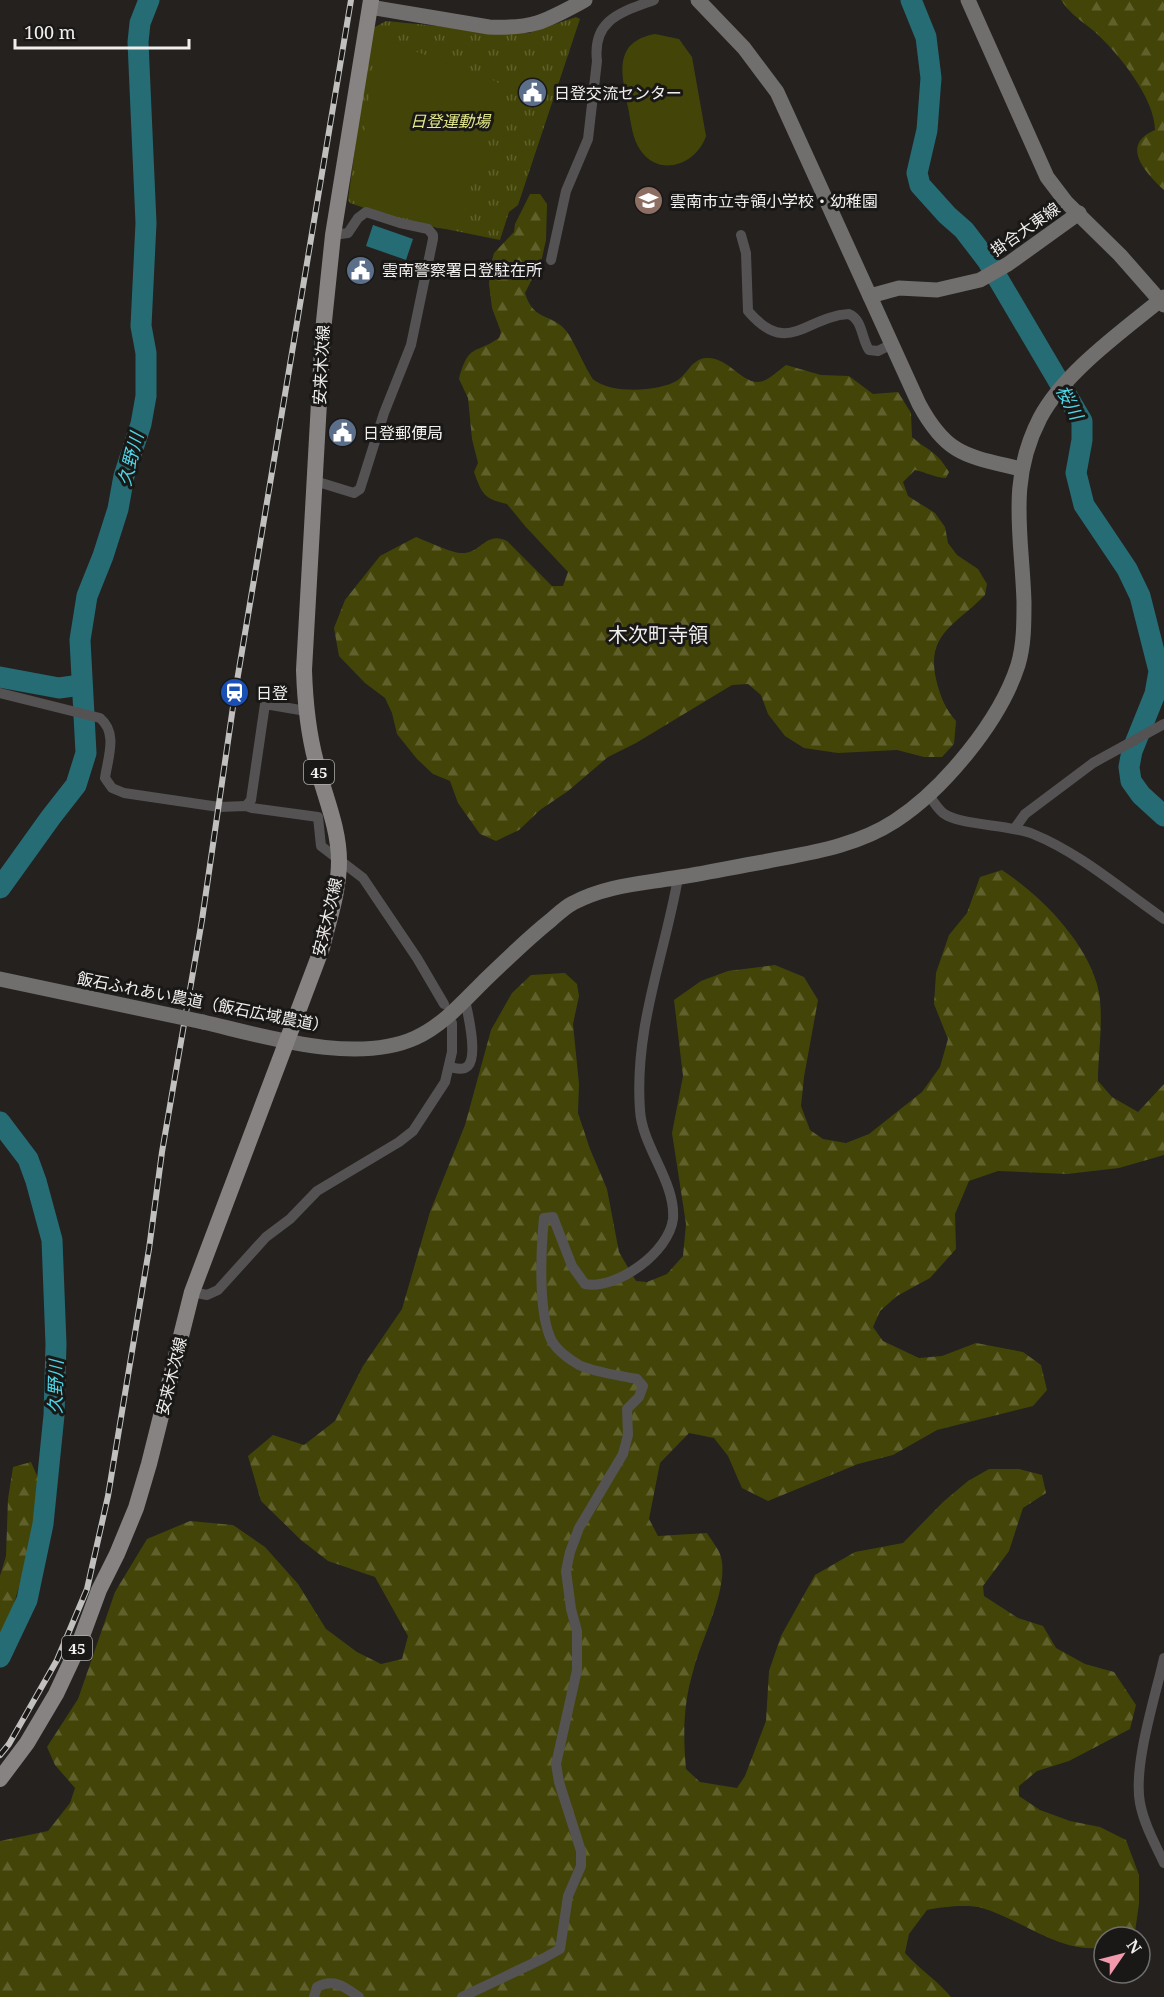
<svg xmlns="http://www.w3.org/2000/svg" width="1164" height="1997" font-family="'Noto Serif','Noto Sans JP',serif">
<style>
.forest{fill:url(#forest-firs)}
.park{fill:url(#park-tufts)}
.pitch{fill:#434508}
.water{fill:#266c75}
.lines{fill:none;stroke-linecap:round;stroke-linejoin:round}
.river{stroke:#266c75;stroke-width:21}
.street{stroke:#545253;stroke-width:10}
.secondary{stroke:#716e6e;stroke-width:15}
.primary{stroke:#878383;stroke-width:16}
.rail-casing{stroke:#c2c0be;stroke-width:6}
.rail{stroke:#1a1816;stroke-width:4;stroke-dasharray:11;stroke-linecap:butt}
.secondary-bridge{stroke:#716e6e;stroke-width:15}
.labels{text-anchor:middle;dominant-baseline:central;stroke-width:6;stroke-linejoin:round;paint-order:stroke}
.shield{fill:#1a1816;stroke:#b0aeac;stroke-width:1.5}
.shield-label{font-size:15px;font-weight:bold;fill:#f1efed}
.poi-label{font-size:16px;fill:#f1efed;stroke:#1a1816;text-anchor:start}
.park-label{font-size:16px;font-style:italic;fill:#e4e98b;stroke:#1a1816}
.street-label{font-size:16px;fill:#f1efed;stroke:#1a1816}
.water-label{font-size:18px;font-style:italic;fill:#4ed6e7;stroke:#1a1816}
.quarter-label{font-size:20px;fill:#f1efed;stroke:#1a1816}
</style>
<defs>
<pattern id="forest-firs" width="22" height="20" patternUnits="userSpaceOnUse" patternTransform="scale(1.5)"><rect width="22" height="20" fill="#434508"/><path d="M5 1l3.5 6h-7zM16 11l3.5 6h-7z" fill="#5f602c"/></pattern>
<pattern id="park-tufts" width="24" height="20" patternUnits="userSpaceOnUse" patternTransform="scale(1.5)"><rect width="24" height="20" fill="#434508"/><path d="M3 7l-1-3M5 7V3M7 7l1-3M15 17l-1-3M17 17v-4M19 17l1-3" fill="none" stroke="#5f602c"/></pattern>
</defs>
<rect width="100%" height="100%" fill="#24211f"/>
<!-- forest -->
<g class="forest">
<path d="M1061,0H1164V190C1146,173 1119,145 1155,130C1155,98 1118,53 1095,32C1083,22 1070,14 1061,0Z"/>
<path d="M530,194H540L547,204L546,240L539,271L531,281L525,293C534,323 552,312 567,332C574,341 589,376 594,380C612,394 659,392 678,380C688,373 692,359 706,358C729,356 744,388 763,381C771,378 779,370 786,365L821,375L849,376L873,394L898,392L911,413L912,437C929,452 936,450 949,472L946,478C936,478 925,472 915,470L903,482L908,496L935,513L945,527L948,543L957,555L978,569L987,584L985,595C956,625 924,634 937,683C941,698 946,710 956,721L954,744L942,757H924L897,750L838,753L804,748L785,736L768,714L761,695L748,684L732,685L636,743L608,757L568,791L540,810L519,830L496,841L480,834L458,803L450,781L433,774L417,759L397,734L392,713L385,698L365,683L339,656L334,628L345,600L380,556L416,537C426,541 450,552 460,553C481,555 485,530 507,541L552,586H563L568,572L525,526L507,504C484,499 482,494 474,472L478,463L472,439L468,398L459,379C469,343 474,355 499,338L501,332L492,308L489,284L490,267L494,253L514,232L515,224Z"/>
<path d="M1002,870C1040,895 1084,939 1097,984C1105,1012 1098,1052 1098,1081L1112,1097L1138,1112L1164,1084V1155L1119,1168L1067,1174L998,1171L969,1181L955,1214L956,1249L930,1278L897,1296L880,1311L873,1327L883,1341L919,1358L942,1356L976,1343L1023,1352L1041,1365L1047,1390L1033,1406L937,1430L893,1455L858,1464L768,1501L742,1488L728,1456L714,1438L689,1433L660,1463L649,1519L658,1536L707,1533C711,1540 719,1549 721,1557C729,1588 702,1638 694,1668C683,1704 683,1733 686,1769L700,1782L737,1788L745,1776L766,1721L769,1671L781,1636L815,1575L855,1552L903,1543L943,1502L968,1481L989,1469H1019L1042,1475L1046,1493L1023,1508L1009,1551L983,1586L984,1596L1018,1618L1043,1626L1056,1648L1085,1664L1114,1672L1136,1705L1130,1729L1069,1761L1037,1771L1019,1786V1796L1040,1810L1070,1821L1100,1827L1126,1840L1139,1875V1904L1135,1932L1127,1937H1104V1947C1061,1955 1023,1920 982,1908C968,1904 942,1907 927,1910L909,1934L905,1953C919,1969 937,1980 951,1997H0V1841L48,1831L70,1803L75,1788L55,1765L47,1747L78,1699L115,1592L147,1539L190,1521L233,1525L265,1547L298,1584L326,1629L357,1652L381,1664L402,1659L408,1636L375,1577L328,1561L301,1540L261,1501L248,1456L273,1435L304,1445L335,1421L363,1366L402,1309L430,1212L465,1125L491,1030L512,993L531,975L565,973L577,984L579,996L573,1024L579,1084L578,1113L590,1149L607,1189L619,1252L636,1281L647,1282L667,1274L683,1256L686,1224L672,1133L683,1076L674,1000L701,981L728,971L775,965L804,977L818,1000L804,1077L801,1106L810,1130L823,1139L846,1143L869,1134L922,1092L940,1067L948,1039L934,1004L936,973L949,935L967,913L980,877Z"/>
<polygon points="31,1462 38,1478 32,1542 11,1614 0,1634 0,1576 6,1556 8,1499 13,1467"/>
</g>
<!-- park -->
<polygon class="park" points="576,17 580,19 518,205 509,212 500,240 396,219 350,203 348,200 370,37 373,28 386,21 500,32 529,33"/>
<!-- pitch -->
<g class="pitch">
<path d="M655,34L679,39L692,57L706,136C697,164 660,178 641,151C632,139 631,122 628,107C622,75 612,42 655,34Z"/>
<polygon points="382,39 495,81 506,88 506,93 456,226 452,229 437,228 413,219 397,217 357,203 355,198 377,41"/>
</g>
<!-- water -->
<polygon class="water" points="373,225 413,239 406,260 366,246"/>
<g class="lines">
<!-- river -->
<g class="river">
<polyline points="911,0 926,37 931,78 927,130 917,173 920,185 947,215 964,230 987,260 1082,421 1082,440 1076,473 1084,505 1127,569 1140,596 1159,671 1155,694 1132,751 1129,767 1131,781 1141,795 1164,816"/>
<polyline points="0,677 59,688 81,685"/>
<polyline points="0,888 51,817 76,785 86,753 80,640 87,596 103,556 118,509 124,476 141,424 146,396 146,353 141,326 146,223 138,42 140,23 149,0"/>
<polyline points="0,1122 28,1159 36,1181 52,1240 56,1344 54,1415 43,1524 27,1600 0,1657"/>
</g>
<!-- street -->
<g class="street">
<path d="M741,235L746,253L748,311C788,358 806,316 849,314C863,320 861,338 869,350L878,351L892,344"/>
<path d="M551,260L566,191L588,139L597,61C592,19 622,12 654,0"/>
<polyline points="315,481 354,493 360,489 384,413 411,345 433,239 433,235 428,229 400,223 366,212 358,218 348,233 333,235"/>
<path d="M0,693L100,718C118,733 108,757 105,778L112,788L124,793L219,807L246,806L252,808L318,817L321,846L363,878L417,958L444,1004"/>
<path d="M929,795C933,801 937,808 943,813C960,826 1009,824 1033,834C1080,853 1122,890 1164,919"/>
<polyline points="246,806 251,800 265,704 306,711"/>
<polyline points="1015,828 1025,814 1093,763 1164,724"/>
<path d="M450,1067C455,1068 463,1071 468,1066C478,1055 468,1014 465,1000"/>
<polyline points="192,1292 207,1295 218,1290 266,1237 290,1219 317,1191 399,1142 413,1131 445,1082 452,1052 452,1023"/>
<path d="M1164,1658C1155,1698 1133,1765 1140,1803C1144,1824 1155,1844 1164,1863"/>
<path d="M314,1997L317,1987C334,1978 345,1987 359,1997"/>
<path d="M462,1997L544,1958L560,1949L568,1896L581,1866V1851L559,1782L556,1764L577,1670V1631L571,1609L566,1571L570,1552L579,1528L623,1454L628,1435L627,1409L639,1397L643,1386L637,1379C618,1375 597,1373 579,1365C569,1359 554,1348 550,1337C538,1308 541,1249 544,1218L553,1217L572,1266L585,1284C617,1290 669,1252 673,1219C676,1182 642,1147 640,1110C634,1028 664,957 678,878"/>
</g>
<!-- secondary -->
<g class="secondary">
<path d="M698,0L744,48L777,92L919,404C947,456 967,456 1021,469"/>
<polyline points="968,0 1047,177 1066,202 1120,255 1164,305"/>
<path d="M370,7L489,27C534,29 546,21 585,0"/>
<polyline points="870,296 899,288 937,290 980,280 1008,264 1079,213"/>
<path d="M203,1022C264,1036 355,1065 415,1038C442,1026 463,1002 484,981C506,960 527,939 551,920C558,914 565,907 573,903C605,886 638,884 674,878C703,874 733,867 763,862C808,853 855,847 895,821C944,789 1000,721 1018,665C1024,645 1024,623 1024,602C1022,535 1007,482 1040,418C1064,372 1124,330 1164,297"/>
</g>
<!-- primary -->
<path class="primary" d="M0,1779L27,1743L56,1694L78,1647L99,1590L117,1554L136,1508L149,1464L192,1292L322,948C329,919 339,891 339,861C339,827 324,795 316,762C308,732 305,701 304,670L323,331L333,235L371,0"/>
<defs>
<polyline id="rail" points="0,1755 9,1744 57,1660 87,1589 108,1496 149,1249 162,1152 202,920 235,693 351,0"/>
</defs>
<!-- rail casing -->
<use href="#rail" class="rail-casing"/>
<!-- rail -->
<use href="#rail" class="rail"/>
<!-- secondary-bridge -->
<polyline class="secondary-bridge" points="0,979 203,1022"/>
</g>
<!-- icons -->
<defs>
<symbol id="civic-disc" viewBox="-11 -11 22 22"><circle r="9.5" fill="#5c6f8a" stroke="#1a1816"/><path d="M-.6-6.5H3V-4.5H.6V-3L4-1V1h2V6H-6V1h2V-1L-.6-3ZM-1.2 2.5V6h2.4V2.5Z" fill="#fff"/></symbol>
<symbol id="school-disc" viewBox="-11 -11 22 22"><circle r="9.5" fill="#8d6e63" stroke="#1a1816"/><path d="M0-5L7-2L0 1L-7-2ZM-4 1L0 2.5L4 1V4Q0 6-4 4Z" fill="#fff"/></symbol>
<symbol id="station-disc" viewBox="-11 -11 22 22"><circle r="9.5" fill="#1a4fb4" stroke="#1a1816"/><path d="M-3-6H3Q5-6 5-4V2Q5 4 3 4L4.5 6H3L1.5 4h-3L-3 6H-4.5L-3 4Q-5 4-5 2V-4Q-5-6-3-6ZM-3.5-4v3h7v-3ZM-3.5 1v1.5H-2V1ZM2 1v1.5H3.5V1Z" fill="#fff"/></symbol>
</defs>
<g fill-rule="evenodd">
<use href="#civic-disc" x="516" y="76" width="33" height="33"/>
<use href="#school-disc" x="632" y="184" width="33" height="33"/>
<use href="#civic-disc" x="344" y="254" width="33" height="33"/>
<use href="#civic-disc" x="326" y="416" width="33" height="33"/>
<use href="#station-disc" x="218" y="676" width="33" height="33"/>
</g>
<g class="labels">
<!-- shield labels -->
<g class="shield">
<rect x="304" y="760" width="30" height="24" rx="4.5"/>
<rect x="62" y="1636" width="30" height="24" rx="4.5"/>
</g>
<g class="shield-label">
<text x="319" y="772">45</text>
<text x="77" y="1648">45</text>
</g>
<!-- poi labels -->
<g class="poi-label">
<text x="554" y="93">日登交流センター</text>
<text x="670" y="201">雲南市立寺領小学校・幼稚園</text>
<text x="382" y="270">雲南警察署日登駐在所</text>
<text x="363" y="433">日登郵便局</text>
<text x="256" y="693">日登</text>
</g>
<!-- park labels -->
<g class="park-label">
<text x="450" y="121">日登運動場</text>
</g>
<!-- street labels -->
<g class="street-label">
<text transform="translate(1025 229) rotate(-35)">掛合大東線</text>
<text transform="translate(321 365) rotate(-87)">安来木次線</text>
<text transform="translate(327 917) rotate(-77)">安来木次線</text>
<text transform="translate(203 1002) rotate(11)">飯石ふれあい農道（飯石広域農道）</text>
<text transform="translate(171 1376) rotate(-76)">安来木次線</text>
</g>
<!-- water labels -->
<g class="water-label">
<text transform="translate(1070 402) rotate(63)">桜川</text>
<text transform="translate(130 459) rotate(-76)">久野川</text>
<text transform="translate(55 1387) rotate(-89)">久野川</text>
</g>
<!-- quarter labels -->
<g class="quarter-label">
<text x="658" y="634">木次町寺領</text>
</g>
</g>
<!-- north arrow -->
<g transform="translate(1122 1955) rotate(55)"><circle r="28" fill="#1a1816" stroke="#706e6c" stroke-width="1.5"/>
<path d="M0-4.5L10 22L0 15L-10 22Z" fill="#f29aad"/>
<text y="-9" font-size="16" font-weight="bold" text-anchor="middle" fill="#f1efed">N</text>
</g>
<!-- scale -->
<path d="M15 39v9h174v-9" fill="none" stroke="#f1efed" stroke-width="3"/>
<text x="24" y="39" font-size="18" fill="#f1efed" stroke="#1a1816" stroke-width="4.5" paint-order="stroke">100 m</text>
</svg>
